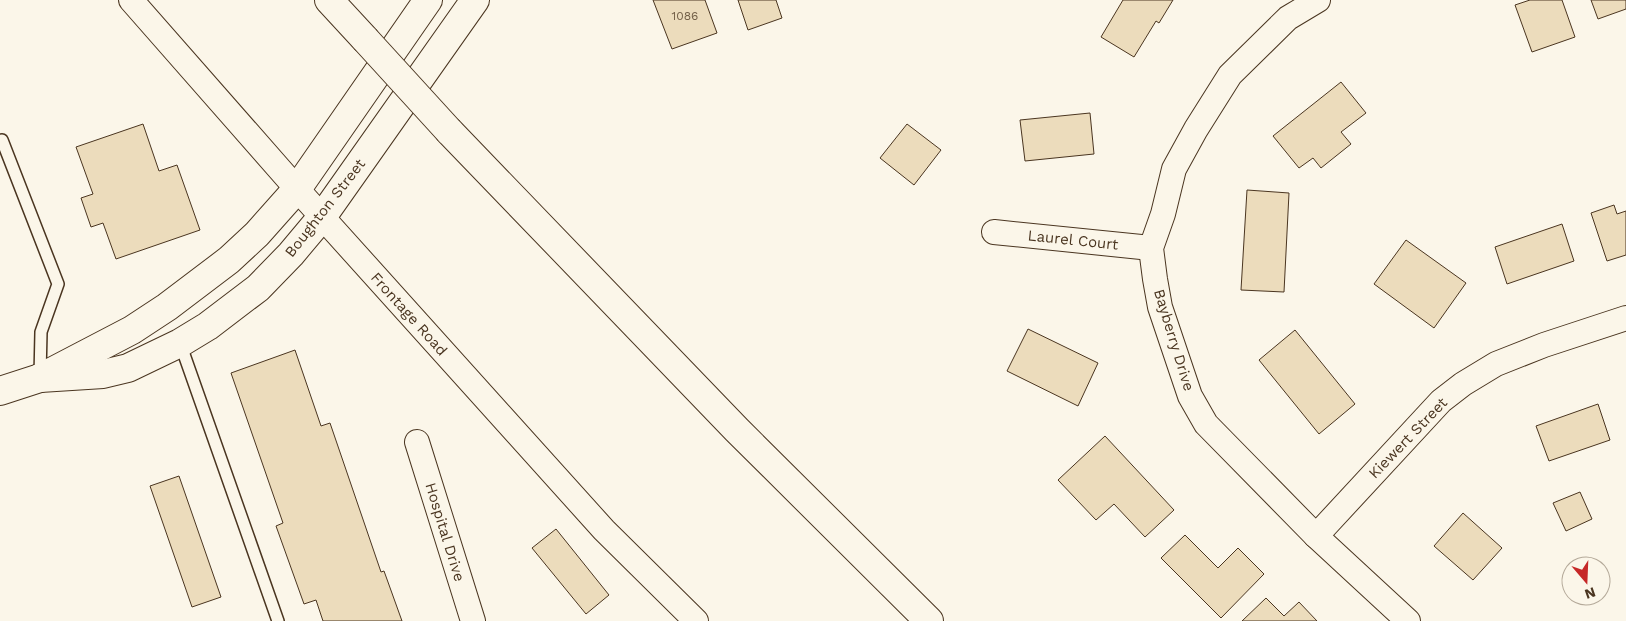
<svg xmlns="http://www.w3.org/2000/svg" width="1626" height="621" font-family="'Work Sans',sans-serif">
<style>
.building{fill:#ecdcbc;stroke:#4a3520}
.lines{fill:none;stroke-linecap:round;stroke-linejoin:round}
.lane-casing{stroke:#4a3520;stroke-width:14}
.street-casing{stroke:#4a3520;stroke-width:26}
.secondary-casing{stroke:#4a3520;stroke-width:30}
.highway-casing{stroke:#4a3520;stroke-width:30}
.lane{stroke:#fbf6e9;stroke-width:11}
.street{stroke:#fbf6e9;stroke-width:24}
.secondary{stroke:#fbf6e9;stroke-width:28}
.highway{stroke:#fbf6e9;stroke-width:28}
.highway-bridge-casing{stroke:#4a3520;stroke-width:30;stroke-linecap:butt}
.highway-bridge{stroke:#fbf6e9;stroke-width:28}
.labels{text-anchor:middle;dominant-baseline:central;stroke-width:4;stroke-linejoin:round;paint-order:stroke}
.number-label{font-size:12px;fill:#725f47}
.street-label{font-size:15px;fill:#4a3520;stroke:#fbf6e9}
</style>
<rect width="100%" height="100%" fill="#fbf6e9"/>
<!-- building -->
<g class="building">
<polygon points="653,0 705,0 717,33 672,49"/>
<polygon points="738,0 776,0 782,18 748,30"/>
<polygon points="1123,0 1173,0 1159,23 1156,21 1134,57 1101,37"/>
<polygon points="1530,0 1562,0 1575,37 1532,52 1515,5"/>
<polygon points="1591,0 1626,0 1626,9 1598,19"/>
<polygon points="1341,82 1366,113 1341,132 1351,144 1321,168 1313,158 1299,168 1273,136"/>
<polygon points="1090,113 1094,154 1025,161 1020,120"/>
<polygon points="143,124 159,171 177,165 200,230 116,259 103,223 91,227 81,198 93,194 76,147"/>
<polygon points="907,124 941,150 914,185 880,158"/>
<polygon points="1247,190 1289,193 1284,292 1241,290"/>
<polygon points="1614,205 1617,214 1626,211 1626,255 1607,261 1591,213"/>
<polygon points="1562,224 1574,261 1507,284 1495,247"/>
<polygon points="1406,240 1466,283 1434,328 1374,284"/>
<polygon points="1028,329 1098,363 1078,406 1007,371"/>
<polygon points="1295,330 1355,404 1319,434 1259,360"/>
<polygon points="295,350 321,426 330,423 381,572 384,571 402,621 323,621 316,600 304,604 276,526 283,523 231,373"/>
<polygon points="1598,404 1610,440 1549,461 1536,426"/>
<polygon points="1105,436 1174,510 1145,537 1114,504 1096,520 1058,480"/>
<polygon points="179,476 221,597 192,607 150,486"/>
<polygon points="1580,492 1592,519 1566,531 1553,503"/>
<polygon points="1463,513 1502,548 1473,580 1434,546"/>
<polygon points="556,529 609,595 586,614 532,548"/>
<polygon points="1185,535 1218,568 1238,548 1264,574 1221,618 1161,558"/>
<polygon points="1266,598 1284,616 1299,602 1317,621 1242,621"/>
</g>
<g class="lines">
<defs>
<g id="lane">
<polyline points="2,140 58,284 41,332 40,376"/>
<polyline points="180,343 278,621"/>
</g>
<g id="street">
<polyline points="131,0 297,189 604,530 696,621"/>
<polyline points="1318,0 1288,18 1230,75 1196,129 1174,169 1163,214 1151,248 1155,279 1160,307 1190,396 1206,424 1316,536 1408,621"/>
<polyline points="994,232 1151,248"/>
<polyline points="417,442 473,621"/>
<polyline points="1316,536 1441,401 1463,384 1496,364 1544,345 1626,318"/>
</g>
<g id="secondary">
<polyline points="40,378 103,374 128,368 180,343 208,326 258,288 291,254 322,217 475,0"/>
<polyline points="0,391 40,378 132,330 167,307 229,260 257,234 297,189 428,0"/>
</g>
<g id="highway">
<polyline points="329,0 365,39"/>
<polyline points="449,131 737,430 929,621"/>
</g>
</defs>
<!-- lane casing -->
<use href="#lane" class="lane-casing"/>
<!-- street casing -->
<use href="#street" class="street-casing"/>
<!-- secondary casing -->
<use href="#secondary" class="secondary-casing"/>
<!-- highway casing -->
<use href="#highway" class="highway-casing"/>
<!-- lane -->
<use href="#lane" class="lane"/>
<!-- street -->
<use href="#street" class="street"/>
<!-- secondary -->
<use href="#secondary" class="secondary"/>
<!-- highway -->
<use href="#highway" class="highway"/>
<defs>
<polyline id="highway-bridge" points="365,39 449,131"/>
</defs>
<!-- highway-bridge casing -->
<use href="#highway-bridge" class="highway-bridge-casing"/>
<!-- highway-bridge -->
<use href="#highway-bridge" class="highway-bridge"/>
</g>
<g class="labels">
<!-- number labels -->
<g class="number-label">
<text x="685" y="16">1086</text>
</g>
<!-- street labels -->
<g class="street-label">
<text transform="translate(325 208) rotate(-52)">Boughton Street</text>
<text transform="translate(1073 240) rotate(6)">Laurel Court</text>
<text transform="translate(409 314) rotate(48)">Frontage Road</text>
<text transform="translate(1174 340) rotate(73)">Bayberry Drive</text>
<text transform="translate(1408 438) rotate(-46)">Kiewert Street</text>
<text transform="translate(445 532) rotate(73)">Hospital Drive</text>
</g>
</g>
<!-- north arrow -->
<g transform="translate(1586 581) rotate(161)"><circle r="24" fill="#fbf6e9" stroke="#b4a999"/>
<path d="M0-4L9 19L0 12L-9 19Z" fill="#c62828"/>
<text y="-8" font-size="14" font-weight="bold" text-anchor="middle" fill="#4a3520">N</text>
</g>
</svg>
